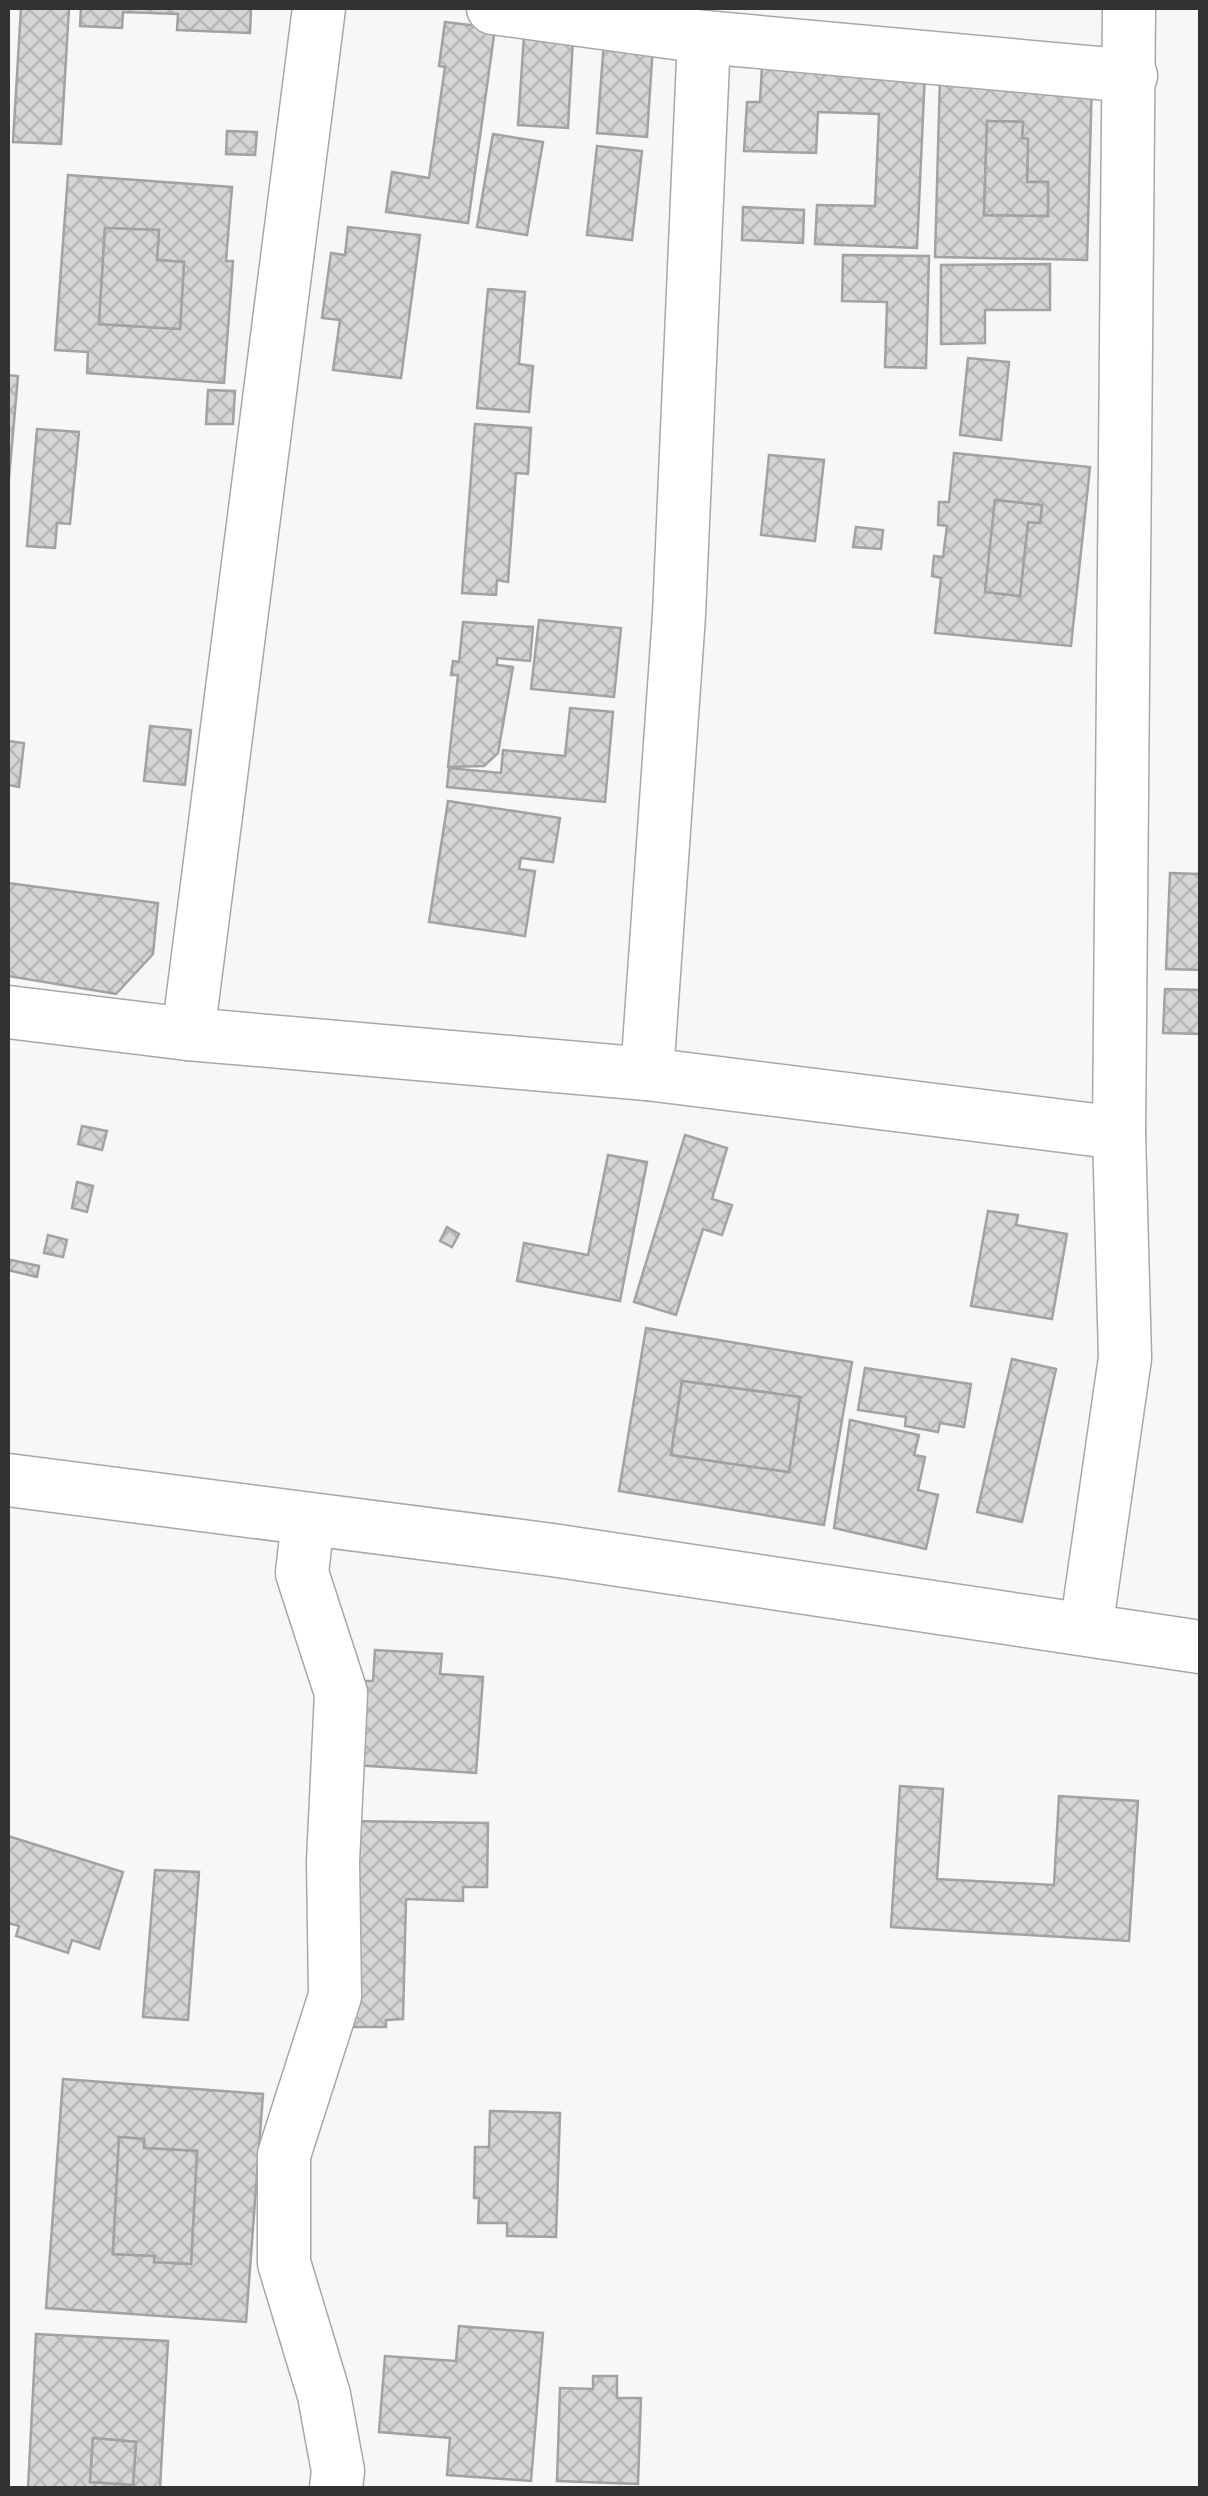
<svg xmlns="http://www.w3.org/2000/svg" width="1208" height="2496" font-family="'Noto Serif',serif">
<style>
.building{fill:url(#building-cross-hatch);stroke:#a2a2a5;stroke-width:2.5;fill-rule:evenodd}
.lines{fill:none;stroke-linecap:round;stroke-linejoin:round}
.minor-casing{stroke:#a8a8aa;stroke-width:55}
.minor{stroke:#fff;stroke-width:52}
</style>
<defs>
<pattern id="building-cross-hatch" width="8" height="8" patternUnits="userSpaceOnUse" patternTransform="scale(2.5)"><rect width="8" height="8" fill="#d5d5d8"/><path d="M0 0l8 8M0 8l8-8" fill="none" stroke="#b7b7ba"/></pattern>
</defs>
<rect width="100%" height="100%" fill="#f7f7fa"/>
<!-- building -->
<g class="building">
<polygon points="21,8 69,8 61,144 13,142"/>
<polygon points="81,8 251,8 250,33 177,30 178,14 123,12 122,28 80,26"/>
<polygon points="445,22 495,28 468,223 386,212 392,172 429,178 445,67 439,66"/>
<polygon points="524,36 573,39 568,128 518,125"/>
<polygon points="604,42 653,45 647,137 597,133"/>
<polygon points="762,66 925,72 917,248 815,244 817,205 875,206 879,114 818,112 816,153 744,151 747,102 760,102"/>
<path d="M940,77L1092,79L1087,260L935,257ZM987,121L1023,122L1022,138L1028,139L1027,182H1048V216L984,215Z"/>
<polygon points="987,121 1023,122 1022,138 1028,139 1027,182 1048,182 1048,216 984,215"/>
<polygon points="227,131 257,132 255,155 226,154"/>
<polygon points="493,134 543,142 527,235 477,227"/>
<polygon points="597,146 642,151 632,240 587,235"/>
<path d="M68,175L232,187L226,261H233L224,383L87,373L88,352L55,350ZM105,228L159,230L157,260L184,262L180,329L99,324Z"/>
<polygon points="743,207 804,210 803,243 742,240"/>
<polygon points="348,227 420,235 401,378 333,370 340,320 322,318 331,253 345,255"/>
<polygon points="105,228 159,230 157,260 184,262 180,329 99,324"/>
<polygon points="843,255 929,256 926,368 885,367 887,302 842,301"/>
<polygon points="1050,264 1050,310 985,310 985,343 941,344 941,265"/>
<polygon points="488,289 525,292 519,364 533,366 529,412 477,408"/>
<polygon points="968,358 1009,362 1001,440 960,435"/>
<polygon points="8,375 18,376 8,490"/>
<polygon points="208,390 235,391 233,424 206,424"/>
<polygon points="475,424 531,428 528,474 516,473 508,582 497,580 496,595 462,593"/>
<polygon points="37,429 79,432 70,524 57,523 55,548 27,546"/>
<path d="M954,453L1090,467L1071,646L935,633L941,578L932,576L934,556L943,557L947,526L938,525L939,502H949ZM995,500L1042,505L1040,523L1028,522L1020,596L985,592Z"/>
<polygon points="769,455 824,460 815,541 761,535"/>
<polygon points="995,500 1042,505 1040,523 1028,522 1020,596 985,592"/>
<polygon points="856,527 883,530 881,549 853,547"/>
<polygon points="539,620 621,628 614,697 531,689"/>
<polygon points="463,622 533,627 530,661 497,658 497,665 513,667 498,753 484,766 448,767 458,675 451,675 453,661 459,662"/>
<polygon points="570,708 613,712 605,802 447,787 449,768 501,773 503,750 565,756"/>
<polygon points="150,726 191,730 185,785 144,781"/>
<polygon points="8,741 24,743 19,787 8,785"/>
<polygon points="448,801 560,818 553,862 521,858 519,869 535,871 525,936 429,922"/>
<polygon points="1170,873 1200,874 1200,970 1166,969"/>
<polygon points="8,883 158,903 153,954 116,994 8,976"/>
<polygon points="1165,989 1200,990 1200,1034 1163,1033"/>
<polygon points="82,1126 107,1131 102,1150 78,1144"/>
<polygon points="685,1135 727,1148 712,1199 732,1205 722,1235 703,1229 676,1315 634,1302"/>
<polygon points="608,1155 647,1162 620,1301 517,1281 524,1243 588,1255"/>
<polygon points="77,1182 93,1186 87,1212 72,1208"/>
<polygon points="988,1211 1018,1215 1016,1225 1067,1234 1052,1319 971,1306"/>
<polygon points="447,1227 459,1234 452,1247 440,1241"/>
<polygon points="48,1235 67,1240 63,1257 44,1253"/>
<polygon points="11,1260 39,1266 37,1277 8,1270"/>
<path d="M646,1328L852,1362L824,1525L619,1491ZM682,1381L800,1397L789,1472L671,1455Z"/>
<polygon points="1012,1359 1056,1369 1022,1522 977,1512"/>
<polygon points="865,1368 971,1384 964,1427 940,1423 938,1432 905,1426 906,1417 858,1410"/>
<polygon points="682,1381 800,1397 789,1472 671,1455"/>
<polygon points="850,1420 919,1435 914,1455 925,1457 918,1490 938,1495 926,1549 834,1528"/>
<polygon points="375,1650 442,1654 440,1674 483,1677 476,1773 354,1765 361,1681 373,1681"/>
<polygon points="900,1786 943,1789 937,1879 1054,1885 1059,1796 1138,1801 1129,1941 891,1927"/>
<polygon points="346,1821 488,1823 487,1887 463,1887 463,1901 406,1899 403,2019 386,2020 386,2027 342,2027"/>
<polygon points="8,1836 123,1872 99,1949 72,1940 68,1953 16,1936 19,1926 8,1923"/>
<polygon points="155,1870 199,1872 188,2020 143,2017"/>
<path d="M63,2079L263,2094L246,2322L46,2308ZM119,2137L144,2139V2148L197,2151L191,2264L154,2262L155,2256L113,2254Z"/>
<polygon points="490,2111 560,2113 556,2237 507,2236 507,2223 478,2223 479,2198 474,2198 475,2147 489,2147"/>
<polygon points="119,2137 144,2139 144,2148 197,2151 191,2264 154,2262 155,2256 113,2254"/>
<polygon points="459,2326 543,2333 531,2481 447,2475 450,2438 379,2432 385,2356 456,2361"/>
<path d="M36,2334L168,2341L160,2488H28ZM93,2438L136,2442L133,2485L90,2482Z"/>
<polygon points="593,2376 617,2376 617,2398 641,2398 638,2484 557,2481 560,2388 593,2389"/>
<polygon points="93,2438 136,2442 133,2485 90,2482"/>
</g>
<g class="lines">
<defs>
<g id="minor">
<polyline points="493,8 704,37 1131,76"/>
<polyline points="8,1012 188,1034 647,1074 1119,1133"/>
<polyline points="188,1034 319,8"/>
<polyline points="647,1074 679,615 704,37"/>
<polyline points="8,1480 552,1550 1200,1647"/>
<polyline points="308,1520 302,1573 341,1693 333,1862 335,1996 284,2155 284,2263 324,2395 338,2471 336,2488"/>
<polyline points="1086,1629 1125,1358 1119,1133 1129,8"/>
</g>
</defs>
<!-- minor casing -->
<use href="#minor" class="minor-casing"/>
<!-- minor -->
<use href="#minor" class="minor"/>
</g>
<!-- border -->
<rect width="1208" height="2496" fill="none" stroke="#323233" stroke-width="20"/>
</svg>
